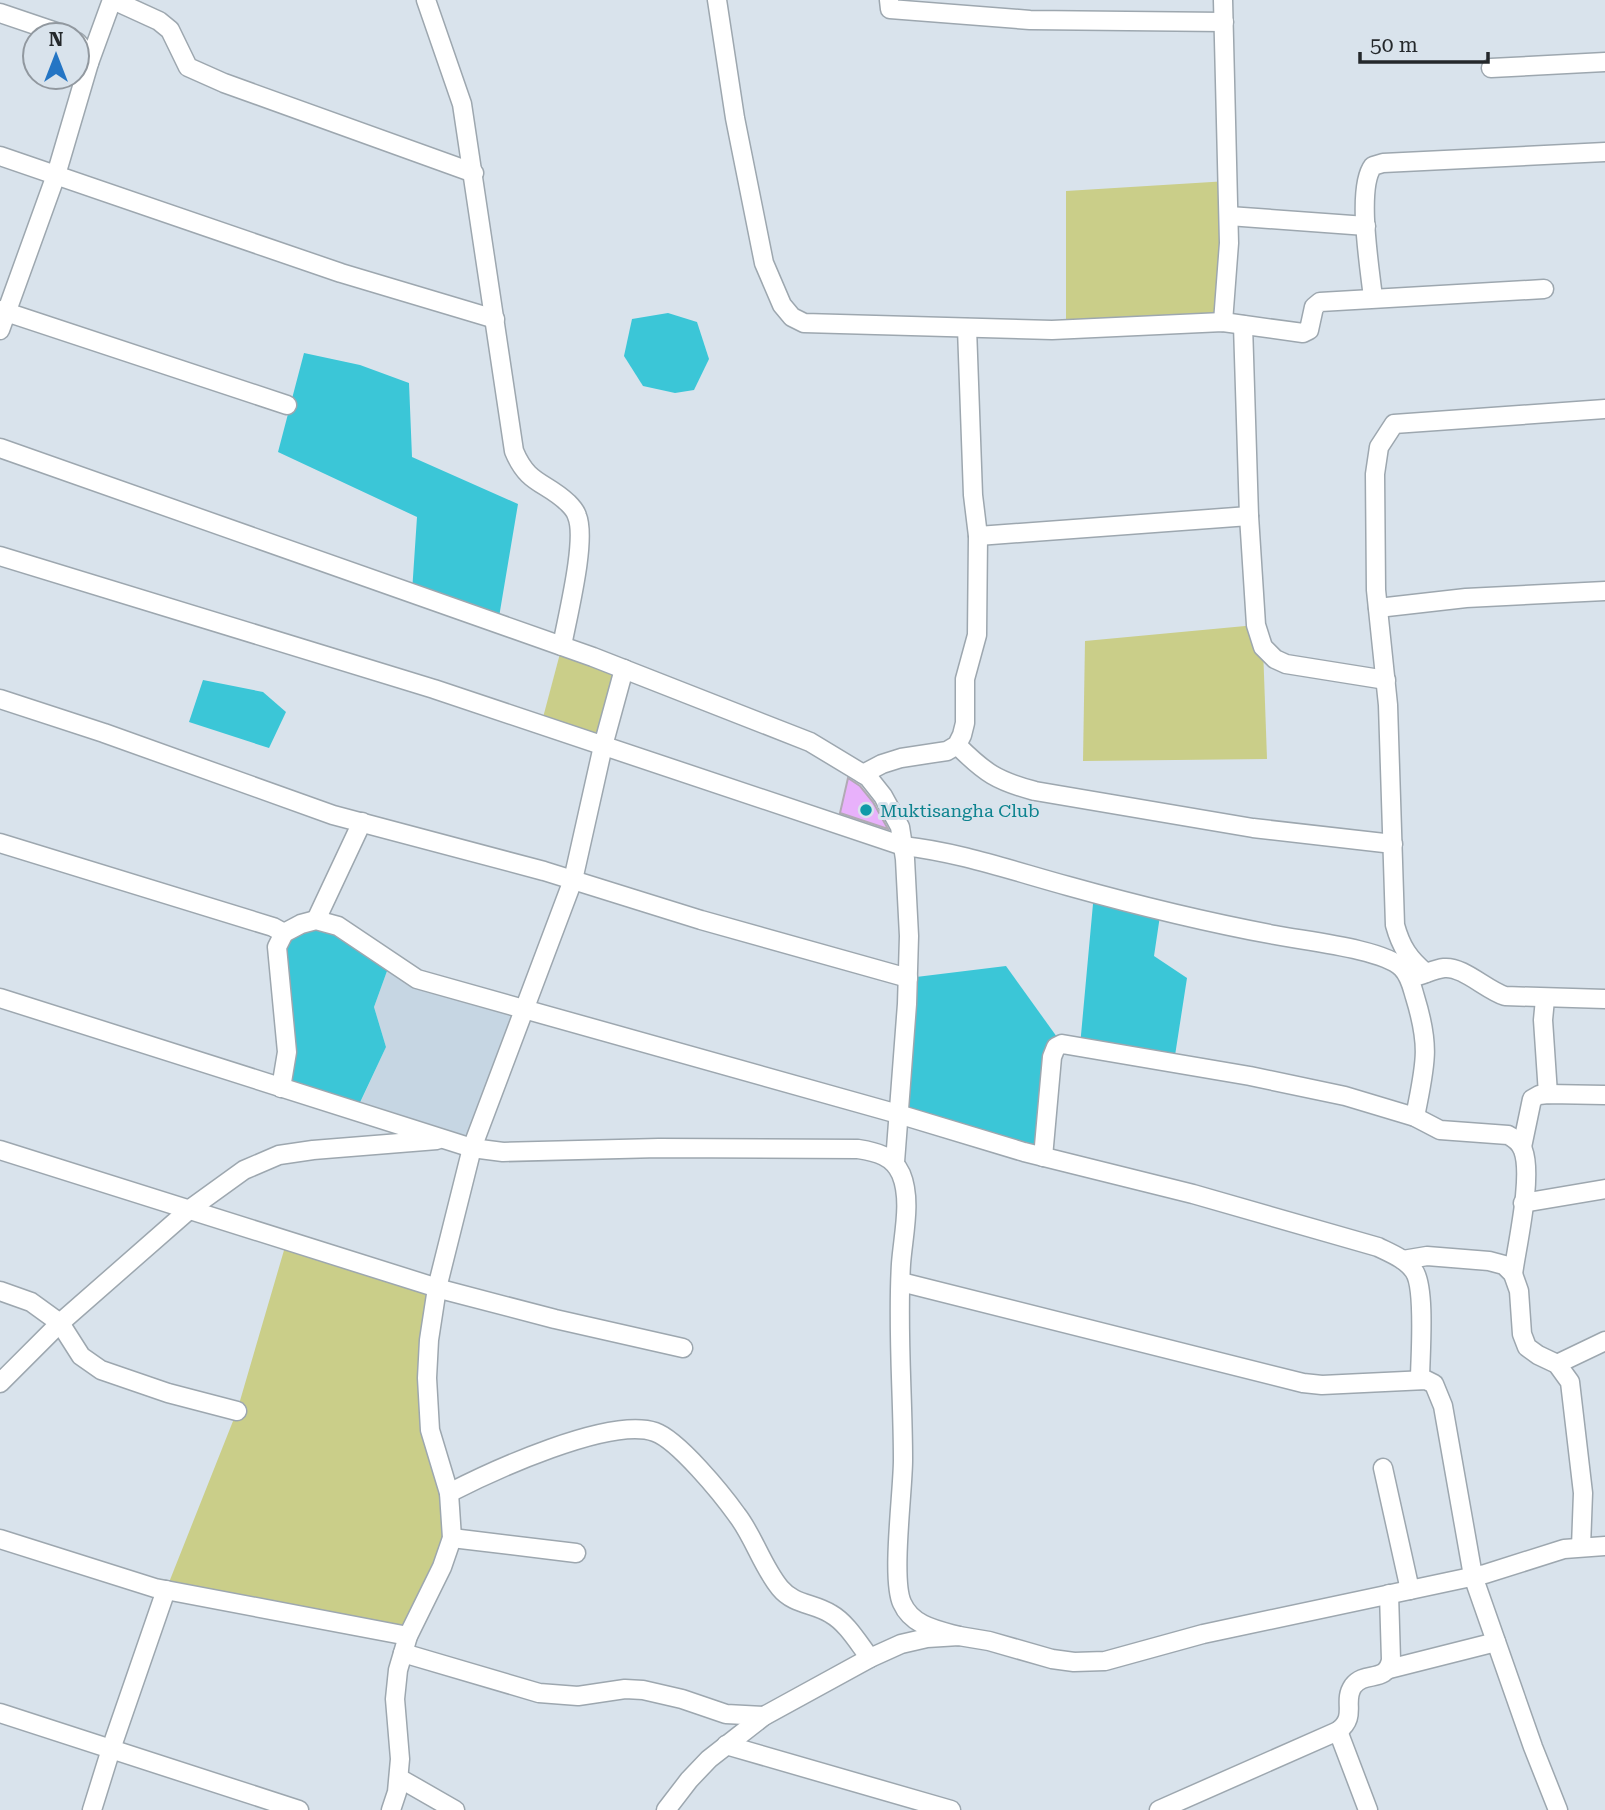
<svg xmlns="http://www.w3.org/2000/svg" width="1605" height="1810" font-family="'Roboto Serif',serif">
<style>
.built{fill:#c6d6e3}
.green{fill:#cace89}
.water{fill:#3bc6d7}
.building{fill:#e8b1fb;stroke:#b1aab4;stroke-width:2}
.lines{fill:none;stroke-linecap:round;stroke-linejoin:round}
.minor-casing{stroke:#9da7af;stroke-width:21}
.minor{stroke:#fff;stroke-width:18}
.culture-dot{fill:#0f9aa8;stroke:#d9e3ec;stroke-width:2.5}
.labels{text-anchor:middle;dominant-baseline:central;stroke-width:6;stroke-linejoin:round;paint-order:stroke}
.culture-label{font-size:18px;fill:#0d838f;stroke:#d9e3ec;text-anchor:start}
</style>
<rect width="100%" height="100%" fill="#d9e3ec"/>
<!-- built -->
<polygon class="built" points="391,960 523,1009 472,1148 356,1112 386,1047 374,1007"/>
<!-- green -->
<g class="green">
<polygon points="1228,181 1223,322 1066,330 1066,191"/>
<polygon points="1256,625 1263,647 1267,759 1083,761 1085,641"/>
<polygon points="562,646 624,669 603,746 541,725"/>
<polygon points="287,1240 437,1288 427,1378 452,1538 408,1636 166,1590 237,1411"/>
</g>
<!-- water -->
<g class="water">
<polygon points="668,313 697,322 709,359 694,390 675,393 643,386 624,356 632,319"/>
<polygon points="304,353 360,365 409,383 412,457 518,504 498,623 412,592 417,517 278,452"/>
<polygon points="203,680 263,692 286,712 269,748 189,722"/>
<polygon points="1094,893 1161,909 1154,956 1187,978 1174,1062 1080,1046"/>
<polygon points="316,920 391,960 374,1007 386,1047 356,1111 281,1088 284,933"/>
<polygon points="1006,966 1062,1044 1043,1157 898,1114 908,978"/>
</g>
<!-- building -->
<polygon class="building" points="848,778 860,786 873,802 888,829 840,813"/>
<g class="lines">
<defs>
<g id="minor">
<polyline points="113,0 159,21 170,30 188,67 224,83 474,173"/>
<path d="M426,0L462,104L514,451C528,485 545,481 568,503C571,506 576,512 577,516C587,540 567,618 562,646"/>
<polyline points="717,0 735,118 764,263 782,305 792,317 804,323 1052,330 1223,322 1303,333 1309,330 1314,307 1320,302 1544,289"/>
<polyline points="889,0 890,9 1030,20 1224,22"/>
<polyline points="0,13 65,35"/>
<polyline points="89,63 112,0"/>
<polyline points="1491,68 1605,62"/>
<polyline points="0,156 341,273 495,319"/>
<polyline points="1229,216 1366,226"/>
<path d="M1373,298C1370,269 1356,188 1373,166L1383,163L1605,152"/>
<polyline points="0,310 287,405"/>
<polyline points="1223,322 1229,243 1223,0"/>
<polyline points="1243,325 1249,516 1256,625 1263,647 1275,659 1286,664 1386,680"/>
<polyline points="0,330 56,175 89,63 87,54 77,42"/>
<polyline points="0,448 593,657 810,742 868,777 883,796 900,827 905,859 909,936 907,1004 895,1162"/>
<polyline points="978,536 1249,516"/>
<path d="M0,556L434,689L903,846C959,852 1013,871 1068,886C1136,905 1205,922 1275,935C1304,941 1383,949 1402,968C1410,976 1412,987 1415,997C1431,1049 1425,1065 1415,1117"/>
<polyline points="1378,608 1466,598 1605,591"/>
<polyline points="0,699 104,733 333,815 544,871 701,920 908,978"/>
<path d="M957,745C985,773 997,781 1035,791L1253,828L1393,844"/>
<polyline points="863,774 882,764 901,758 947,751 957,745 962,735 965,723 965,679 977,635 978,536 973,495 967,328"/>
<polyline points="0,843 273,927 284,933"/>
<polyline points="316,920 362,822"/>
<path d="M1426,973C1409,959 1401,947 1395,925L1388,705L1376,590L1375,474L1379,447L1394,424L1605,409"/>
<path d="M1417,976C1425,974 1435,969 1444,968C1463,966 1486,990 1505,996L1605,999"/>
<path d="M0,998L472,1148L503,1152L659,1148L858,1149C877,1152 893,1156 901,1174C912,1200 903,1236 901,1264C897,1329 903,1395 903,1460C903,1491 891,1579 902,1603C912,1626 937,1630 959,1636"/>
<polyline points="1545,999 1543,1020 1548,1094"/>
<path d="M281,1088L287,1052L277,947L284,933L301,924L316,920L338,926L417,979L898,1114L1024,1152L1193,1194L1378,1247C1390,1253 1406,1259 1414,1271C1426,1288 1420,1357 1420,1380"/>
<polyline points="1522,1147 1532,1099 1539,1095 1548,1094 1605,1095"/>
<polyline points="0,1150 444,1290 555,1319 683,1348"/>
<path d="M1043,1157L1052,1057L1056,1047L1062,1044L1250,1076L1345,1096L1415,1117L1440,1130L1508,1135C1514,1138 1520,1142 1523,1150C1533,1176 1517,1245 1513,1274"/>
<polyline points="1523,1203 1605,1189"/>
<polyline points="1403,1260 1427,1256 1489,1261 1504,1265 1513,1274 1519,1291 1522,1334 1527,1347 1538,1355 1557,1364 1570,1382 1583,1493 1581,1547"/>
<polyline points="901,1282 1303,1383 1322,1385 1426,1380 1434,1384 1443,1406 1473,1576 1533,1747 1558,1810"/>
<polyline points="0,1291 31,1302 60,1323 81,1356 101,1370 168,1393 237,1411"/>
<polyline points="1557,1364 1605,1341"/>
<polyline points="0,1383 60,1323 190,1209 244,1170 279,1155 313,1150 437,1140"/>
<polyline points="1383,1468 1410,1590"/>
<path d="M449,1493C490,1472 610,1416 655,1432C678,1440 722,1494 737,1515C754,1537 762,1566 780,1588C794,1605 814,1603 831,1614C847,1623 859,1644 870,1658"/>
<polyline points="452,1538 576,1553"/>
<polyline points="0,1539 155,1588 408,1636"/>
<polyline points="403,1653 539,1693 578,1696 625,1689 643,1690 682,1699 726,1714 764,1716"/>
<polyline points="1389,1669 1496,1642"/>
<polyline points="0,1713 299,1810"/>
<polyline points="1338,1731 1368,1810"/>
<polyline points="726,1745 951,1810"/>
<polyline points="399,1778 455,1810"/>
<polyline points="92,1810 111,1749 166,1590"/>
<polyline points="391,1810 397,1792 400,1759 395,1699 398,1670 408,1636 442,1567 452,1538 449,1493 430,1430 427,1378 429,1340 437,1288 472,1148 573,880 603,746 624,669"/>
<polyline points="666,1810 689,1780 709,1759 764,1716 870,1658 901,1644 927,1638 959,1636 989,1641 1052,1659 1074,1662 1105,1661 1203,1634 1485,1574 1564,1549 1605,1546"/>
<path d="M1159,1810L1338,1731C1358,1716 1342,1702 1353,1686C1365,1670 1386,1684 1391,1660L1389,1594"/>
</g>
</defs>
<!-- minor casing -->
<use href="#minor" class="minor-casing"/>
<!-- minor -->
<use href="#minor" class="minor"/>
</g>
<!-- markers -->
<circle class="culture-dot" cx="866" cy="810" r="7"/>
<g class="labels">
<!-- culture labels -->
<g class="culture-label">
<text x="880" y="810">Muktisangha Club</text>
</g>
</g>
<!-- north arrow -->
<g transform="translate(56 56)"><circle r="33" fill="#d9e3ec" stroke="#91989f" stroke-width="2"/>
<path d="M0-5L12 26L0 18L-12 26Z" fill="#2475c4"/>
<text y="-10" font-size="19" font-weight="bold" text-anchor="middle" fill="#24282b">N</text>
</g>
<!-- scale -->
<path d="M1360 52v10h128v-10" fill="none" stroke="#24282b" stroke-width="3.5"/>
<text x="1370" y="52" font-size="21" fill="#24282b" stroke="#d9e3ec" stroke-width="5" paint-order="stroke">50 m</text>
</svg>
